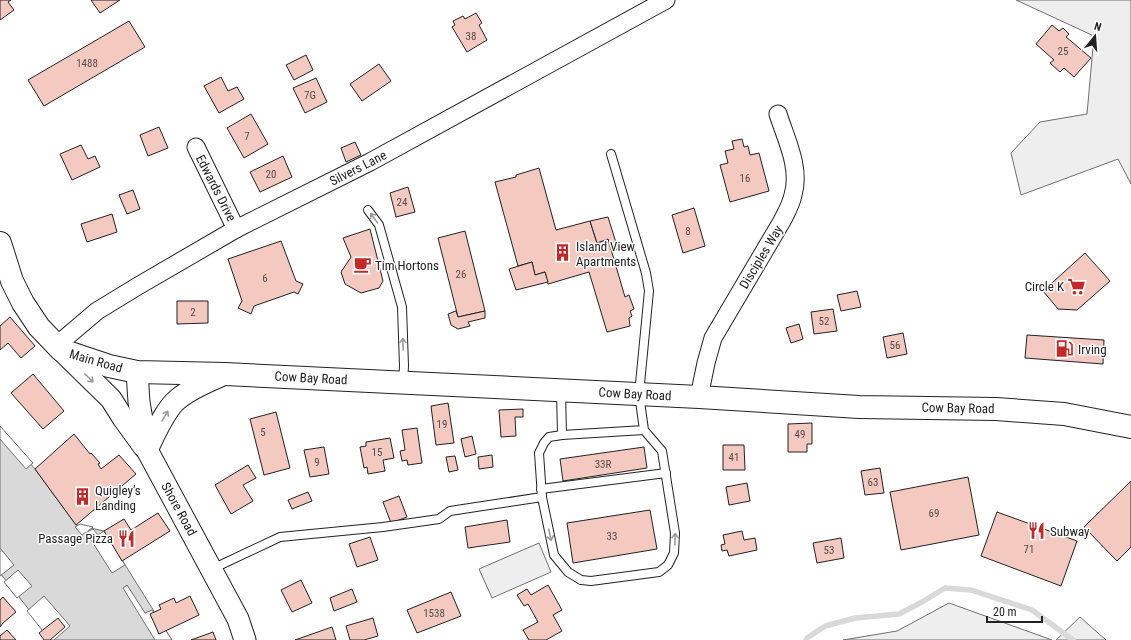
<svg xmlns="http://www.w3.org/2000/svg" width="1131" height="640" font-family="'Roboto Condensed',sans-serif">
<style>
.green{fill:#eee;stroke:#6f6f6f}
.water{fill:#d9d9d9;stroke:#6f6f6f}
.pier{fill:#fff;stroke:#6f6f6f}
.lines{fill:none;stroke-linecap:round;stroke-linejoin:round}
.stream{stroke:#d9d9d9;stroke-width:5.5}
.building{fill:#f3c9c0;stroke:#222}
.service-casing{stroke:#222;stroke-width:10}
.minor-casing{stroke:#222;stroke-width:19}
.tertiary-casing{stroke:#222;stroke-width:23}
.secondary-casing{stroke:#222;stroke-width:24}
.service{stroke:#fff;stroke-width:8}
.minor{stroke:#fff;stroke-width:17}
.tertiary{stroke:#fff;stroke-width:21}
.secondary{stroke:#fff;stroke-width:22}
.oneway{stroke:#9c9c9c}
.labels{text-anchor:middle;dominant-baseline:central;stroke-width:3;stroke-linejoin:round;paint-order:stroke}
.number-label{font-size:11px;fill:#564c4a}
.street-label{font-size:13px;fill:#222;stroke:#fff}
.poi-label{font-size:13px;fill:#222;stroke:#fff;text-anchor:start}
</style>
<rect width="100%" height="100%" fill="#fff"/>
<!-- green -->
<g class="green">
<polygon points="1016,0 1131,0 1131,184 1118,159 1021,195 1011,153 1040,122 1087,114 1094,36"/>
<polygon points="539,543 551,572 492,598 479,569"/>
<polygon points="949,603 1052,640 843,640 897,631"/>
<polygon points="1080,617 1106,640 1056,640"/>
</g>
<!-- water -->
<polygon class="water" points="0,428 35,469 76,525 104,531 172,640 53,640 0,573"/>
<!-- pier -->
<g class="pier">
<polygon points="0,426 33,463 26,469 0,439"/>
<polygon points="80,524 93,527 87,532 93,529 98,535 104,531 125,565 112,573 86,532 82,535 75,527"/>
<polygon points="0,548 14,565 0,576"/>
<polygon points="18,570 32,586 17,598 4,582"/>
<polygon points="127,585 145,613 152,610 172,640 155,640 123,588"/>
<polygon points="44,596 70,626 54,640 50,640 27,611"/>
</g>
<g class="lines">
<!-- stream -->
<polyline class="stream" points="806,640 807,638 825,626 855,618 899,614 922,602 945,588 971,590 1032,610 1073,640"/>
</g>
<!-- building -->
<g class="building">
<polygon points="0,0 11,0 8,2 14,10 0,20"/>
<polygon points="91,0 120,0 100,13"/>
<polygon points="476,13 482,23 479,25 487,40 467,52 452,27 455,25 453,21 463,16 465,19"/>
<polygon points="129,21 145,47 44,106 28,80"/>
<polygon points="1052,25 1059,31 1063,28 1069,34 1066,37 1091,58 1074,77 1064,68 1060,72 1050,63 1054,60 1036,44"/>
<polygon points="306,55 313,70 294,80 286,65"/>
<polygon points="379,64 391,81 362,101 350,84"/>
<polygon points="221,77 228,91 237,87 244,99 219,113 204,86"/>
<polygon points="316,78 327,102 305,113 293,88"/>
<polygon points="251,114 268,144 244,158 227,128"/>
<polygon points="159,127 168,148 148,156 140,135"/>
<polygon points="742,139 744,147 748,146 750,155 759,153 769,191 730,202 720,165 728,163 725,151 734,149 732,141"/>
<polygon points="355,142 361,155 346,162 341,148"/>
<polygon points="81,145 88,159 95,156 100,167 72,180 60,154"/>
<polygon points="283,156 292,177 260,192 250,172"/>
<polygon points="539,168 556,230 590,221 597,243 608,239 625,297 629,295 634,309 630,311 632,316 629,318 630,326 607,332 589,272 548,284 545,272 535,275 532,262 518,266 495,182 516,177 516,175"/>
<polygon points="408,187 415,212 396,217 390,193"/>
<polygon points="133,190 140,209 127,214 119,195"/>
<polygon points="694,208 705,246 683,253 672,215"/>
<polygon points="112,214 117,232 87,242 81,224"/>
<polygon points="608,217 618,249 612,250 608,239 597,243 590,221"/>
<polygon points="370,229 383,281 379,288 361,293 345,284 341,272 351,257 343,238"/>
<polygon points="465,231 485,311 458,317 438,238"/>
<polygon points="281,241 296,281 303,284 298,294 294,292 254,306 251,314 238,308 242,301 228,259"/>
<polygon points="1085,253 1110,281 1077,310 1058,309 1043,291"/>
<polygon points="532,262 535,275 545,272 548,282 516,290 509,269"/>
<polygon points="857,291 861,307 841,311 837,295"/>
<polygon points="177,301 208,301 208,323 177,324"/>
<polygon points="833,309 837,331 814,334 811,312"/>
<polygon points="456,311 458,317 485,311 485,318 468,322 470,326 458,329 451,325 448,314"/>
<polygon points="10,317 35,346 21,358 8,343 0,350 0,326"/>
<polygon points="799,324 803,339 791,343 786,328"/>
<polygon points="903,333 907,354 887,358 883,337"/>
<polygon points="1027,335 1104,340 1103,364 1025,358"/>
<polygon points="33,374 64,411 43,429 11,393"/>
<polygon points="448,403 454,443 436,445 431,406"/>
<polygon points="523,409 523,417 515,417 516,436 501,437 499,410"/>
<polygon points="276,412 290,468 264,475 250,419"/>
<polygon points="812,423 812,444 807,444 807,452 788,452 788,424"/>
<polygon points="417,428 422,463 408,465 407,460 402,461 400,451 405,450 402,430"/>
<polygon points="74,434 90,454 91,453 100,463 98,464 101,469 119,455 136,474 76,525 35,469"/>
<polygon points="472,436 476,454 465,457 461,439"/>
<polygon points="390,438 394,458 383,460 385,471 368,474 367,467 364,468 360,447 366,446 366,442"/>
<polygon points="723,445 744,445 745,470 723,470"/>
<polygon points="324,447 329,474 310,477 304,450"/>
<polygon points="644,447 647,468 563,481 560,459"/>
<polygon points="492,455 493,467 479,469 478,457"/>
<polygon points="455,456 458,470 449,472 446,457"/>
<polygon points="248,465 256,478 243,485 253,501 231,514 215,485"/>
<polygon points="880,468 884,493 865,495 861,471"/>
<polygon points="968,477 979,535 901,550 890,492"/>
<polygon points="1131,481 1131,547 1117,561 1084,527"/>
<polygon points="747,483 750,501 729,505 726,487"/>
<polygon points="308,492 312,501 292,509 288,500"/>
<polygon points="399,496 407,517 391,523 383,502"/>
<polygon points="650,510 657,549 573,563 567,523"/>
<polygon points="997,512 1077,541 1061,586 981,556"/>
<polygon points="158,513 170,531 122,561 104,531 124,519 131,530"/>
<polygon points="507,520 510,542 468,548 465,527"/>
<polygon points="742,531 744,540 755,538 757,550 729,556 727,550 722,551 721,545 725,544 723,535"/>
<polygon points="370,537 378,560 357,567 349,544"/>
<polygon points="841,538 844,558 817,563 813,543"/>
<polygon points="301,580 312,603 292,612 281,590"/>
<polygon points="548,585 562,610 553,615 562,631 546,640 529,640 523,630 538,622 528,604 524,606 517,595 527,589 531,595"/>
<polygon points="352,589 357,602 334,611 330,598"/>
<polygon points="451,592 461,616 417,633 407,610"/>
<polygon points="190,596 199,615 159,634 150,614 161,609 159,605 174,598 176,603"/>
<polygon points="3,597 16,612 3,623 0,627 0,600"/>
<polygon points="58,618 65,627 50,640 44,640 39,633"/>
<polygon points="373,618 378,636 364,640 350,640 346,626"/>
<polygon points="332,627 336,640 295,640"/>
<polygon points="7,630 16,640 0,640 0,636"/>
<polygon points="213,632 216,640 191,640"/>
</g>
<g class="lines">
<defs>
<g id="service">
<polyline points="611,154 646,273 649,291 639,394 644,430 662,451 675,533 674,553 668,565 659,572 591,581 581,580 568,572 554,555 542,497 539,453 544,443 549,437 562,435 644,430"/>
<polyline points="368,210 379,225 402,307 404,366 403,382"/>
<polyline points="561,391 562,435"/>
<polyline points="541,489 666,473"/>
<polyline points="212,569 280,537 383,527 439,519 450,511 542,497"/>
</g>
<g id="minor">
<polyline points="196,147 236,229"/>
<polyline points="57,345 97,311 138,286 236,229 370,162 666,0"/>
<path d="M699,397L706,363L713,338L782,221C786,213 791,205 793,195C801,168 786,139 778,114"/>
</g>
<g id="tertiary">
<polyline points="61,350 111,399 123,418 144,447"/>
<polyline points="137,372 139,402 147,450 238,619 245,640"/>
<path d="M147,450C154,436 165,409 178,399C191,388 209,381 225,374"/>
</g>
<polyline id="secondary" points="0,243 12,281 23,303 39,327 61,350 109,366 137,372 225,374 699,397 859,407 996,409 1064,414 1131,427"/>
</defs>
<!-- service casing -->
<use href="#service" class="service-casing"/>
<!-- minor casing -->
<use href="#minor" class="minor-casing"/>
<!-- tertiary casing -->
<use href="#tertiary" class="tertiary-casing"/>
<!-- secondary casing -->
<use href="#secondary" class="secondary-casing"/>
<!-- service -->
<use href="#service" class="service"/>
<!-- minor -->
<use href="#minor" class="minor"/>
<!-- tertiary -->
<use href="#tertiary" class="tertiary"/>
<!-- secondary -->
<use href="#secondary" class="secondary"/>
</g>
<!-- one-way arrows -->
<defs><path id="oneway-shaft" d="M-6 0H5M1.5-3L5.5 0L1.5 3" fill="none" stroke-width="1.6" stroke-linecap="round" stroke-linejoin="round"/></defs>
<g class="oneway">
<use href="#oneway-shaft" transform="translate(374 218) rotate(-126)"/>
<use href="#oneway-shaft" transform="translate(403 344) rotate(-92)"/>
<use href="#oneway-shaft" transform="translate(89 378) rotate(45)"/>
<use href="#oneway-shaft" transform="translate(165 416) rotate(-60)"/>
<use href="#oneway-shaft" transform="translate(550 535) rotate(78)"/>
<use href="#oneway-shaft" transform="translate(675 539) rotate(-89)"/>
</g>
<!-- icons -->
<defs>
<symbol id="building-bare" viewBox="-9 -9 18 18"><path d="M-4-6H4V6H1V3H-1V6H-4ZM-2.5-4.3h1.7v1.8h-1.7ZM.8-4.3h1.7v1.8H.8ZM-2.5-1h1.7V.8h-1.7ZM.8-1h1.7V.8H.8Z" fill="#c62828" stroke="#fff" stroke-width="2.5" paint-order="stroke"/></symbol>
<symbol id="cafe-bare" viewBox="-9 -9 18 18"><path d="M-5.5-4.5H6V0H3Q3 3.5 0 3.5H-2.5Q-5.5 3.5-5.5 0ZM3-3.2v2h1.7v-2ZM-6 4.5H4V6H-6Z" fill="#c62828" stroke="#fff" stroke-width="2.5" paint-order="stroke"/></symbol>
<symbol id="supermarket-bare" viewBox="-9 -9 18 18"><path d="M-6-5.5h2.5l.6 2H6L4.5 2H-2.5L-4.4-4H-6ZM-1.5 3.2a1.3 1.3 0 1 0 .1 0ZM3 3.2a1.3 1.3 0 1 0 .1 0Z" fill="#c62828" stroke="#fff" stroke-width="2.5" paint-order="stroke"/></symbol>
<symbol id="fuel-bare" viewBox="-9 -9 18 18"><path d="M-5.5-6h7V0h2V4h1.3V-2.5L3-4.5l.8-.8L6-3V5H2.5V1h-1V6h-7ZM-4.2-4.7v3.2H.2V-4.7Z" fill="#c62828" stroke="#fff" stroke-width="2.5" paint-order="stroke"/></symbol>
<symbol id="restaurant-bare" viewBox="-9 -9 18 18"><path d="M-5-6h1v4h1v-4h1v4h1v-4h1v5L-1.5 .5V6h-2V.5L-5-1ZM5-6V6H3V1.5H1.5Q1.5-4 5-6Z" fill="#c62828" stroke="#fff" stroke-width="2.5" paint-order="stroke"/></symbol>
</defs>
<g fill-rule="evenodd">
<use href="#building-bare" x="550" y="240" width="25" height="25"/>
<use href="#cafe-bare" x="350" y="252" width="25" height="25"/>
<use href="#supermarket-bare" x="1064" y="274" width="25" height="25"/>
<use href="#fuel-bare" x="1052" y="336" width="25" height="25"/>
<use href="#building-bare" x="70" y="484" width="25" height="25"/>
<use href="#restaurant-bare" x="1024" y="518" width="25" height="25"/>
<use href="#restaurant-bare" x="114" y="526" width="25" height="25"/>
</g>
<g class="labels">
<!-- number labels -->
<g class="number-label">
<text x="471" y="36">38</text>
<text x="1063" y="51">25</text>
<text x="87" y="63">1488</text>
<text x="310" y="95">7G</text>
<text x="247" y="136">7</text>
<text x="271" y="174">20</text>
<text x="745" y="178">16</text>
<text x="402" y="202">24</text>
<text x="688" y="231">8</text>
<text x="461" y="274">26</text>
<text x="265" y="278">6</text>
<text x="193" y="312">2</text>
<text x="824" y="321">52</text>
<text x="895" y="345">56</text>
<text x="442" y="424">19</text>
<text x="263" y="432">5</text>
<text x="800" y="434">49</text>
<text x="377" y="452">15</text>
<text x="734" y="457">41</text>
<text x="317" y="462">9</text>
<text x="603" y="464">33R</text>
<text x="873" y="482">63</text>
<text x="934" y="513">69</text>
<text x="612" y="536">33</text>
<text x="1029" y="549">71</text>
<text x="829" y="550">53</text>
<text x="434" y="613">1538</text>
</g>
<!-- street labels -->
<g class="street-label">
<text transform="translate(358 168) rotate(-27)">Silvers Lane</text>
<text transform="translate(216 188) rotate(63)">Edwards Drive</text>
<text transform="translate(761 257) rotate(-59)">Disciples Way</text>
<text transform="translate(96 361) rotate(16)">Main Road</text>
<text transform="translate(311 378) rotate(3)">Cow Bay Road</text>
<text transform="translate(635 394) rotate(3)">Cow Bay Road</text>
<text transform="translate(958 408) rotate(1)">Cow Bay Road</text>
<text transform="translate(179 509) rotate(61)">Shore Road</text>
</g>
<!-- poi labels -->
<g class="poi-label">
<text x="576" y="246">Island View<tspan x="576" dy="15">Apartments</tspan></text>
<text x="375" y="265">Tim Hortons</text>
<text x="1064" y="286" text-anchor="end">Circle K</text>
<text x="1078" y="349">Irving</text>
<text x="95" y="490">Quigley’s<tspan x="95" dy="15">Landing</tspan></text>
<text x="1050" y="531">Subway</text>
<text x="113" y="538" text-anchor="end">Passage Pizza</text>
</g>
</g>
<!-- north arrow -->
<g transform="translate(1095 36) rotate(17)" stroke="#ffffff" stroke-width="3" paint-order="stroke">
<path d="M0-3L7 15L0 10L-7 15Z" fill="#222222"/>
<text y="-6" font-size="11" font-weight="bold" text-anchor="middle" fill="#222222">N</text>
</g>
<!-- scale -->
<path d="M987 616v6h55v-6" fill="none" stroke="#222222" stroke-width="2"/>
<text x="993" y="616" font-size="12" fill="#222222" stroke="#ffffff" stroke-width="3" paint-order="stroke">20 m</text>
</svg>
